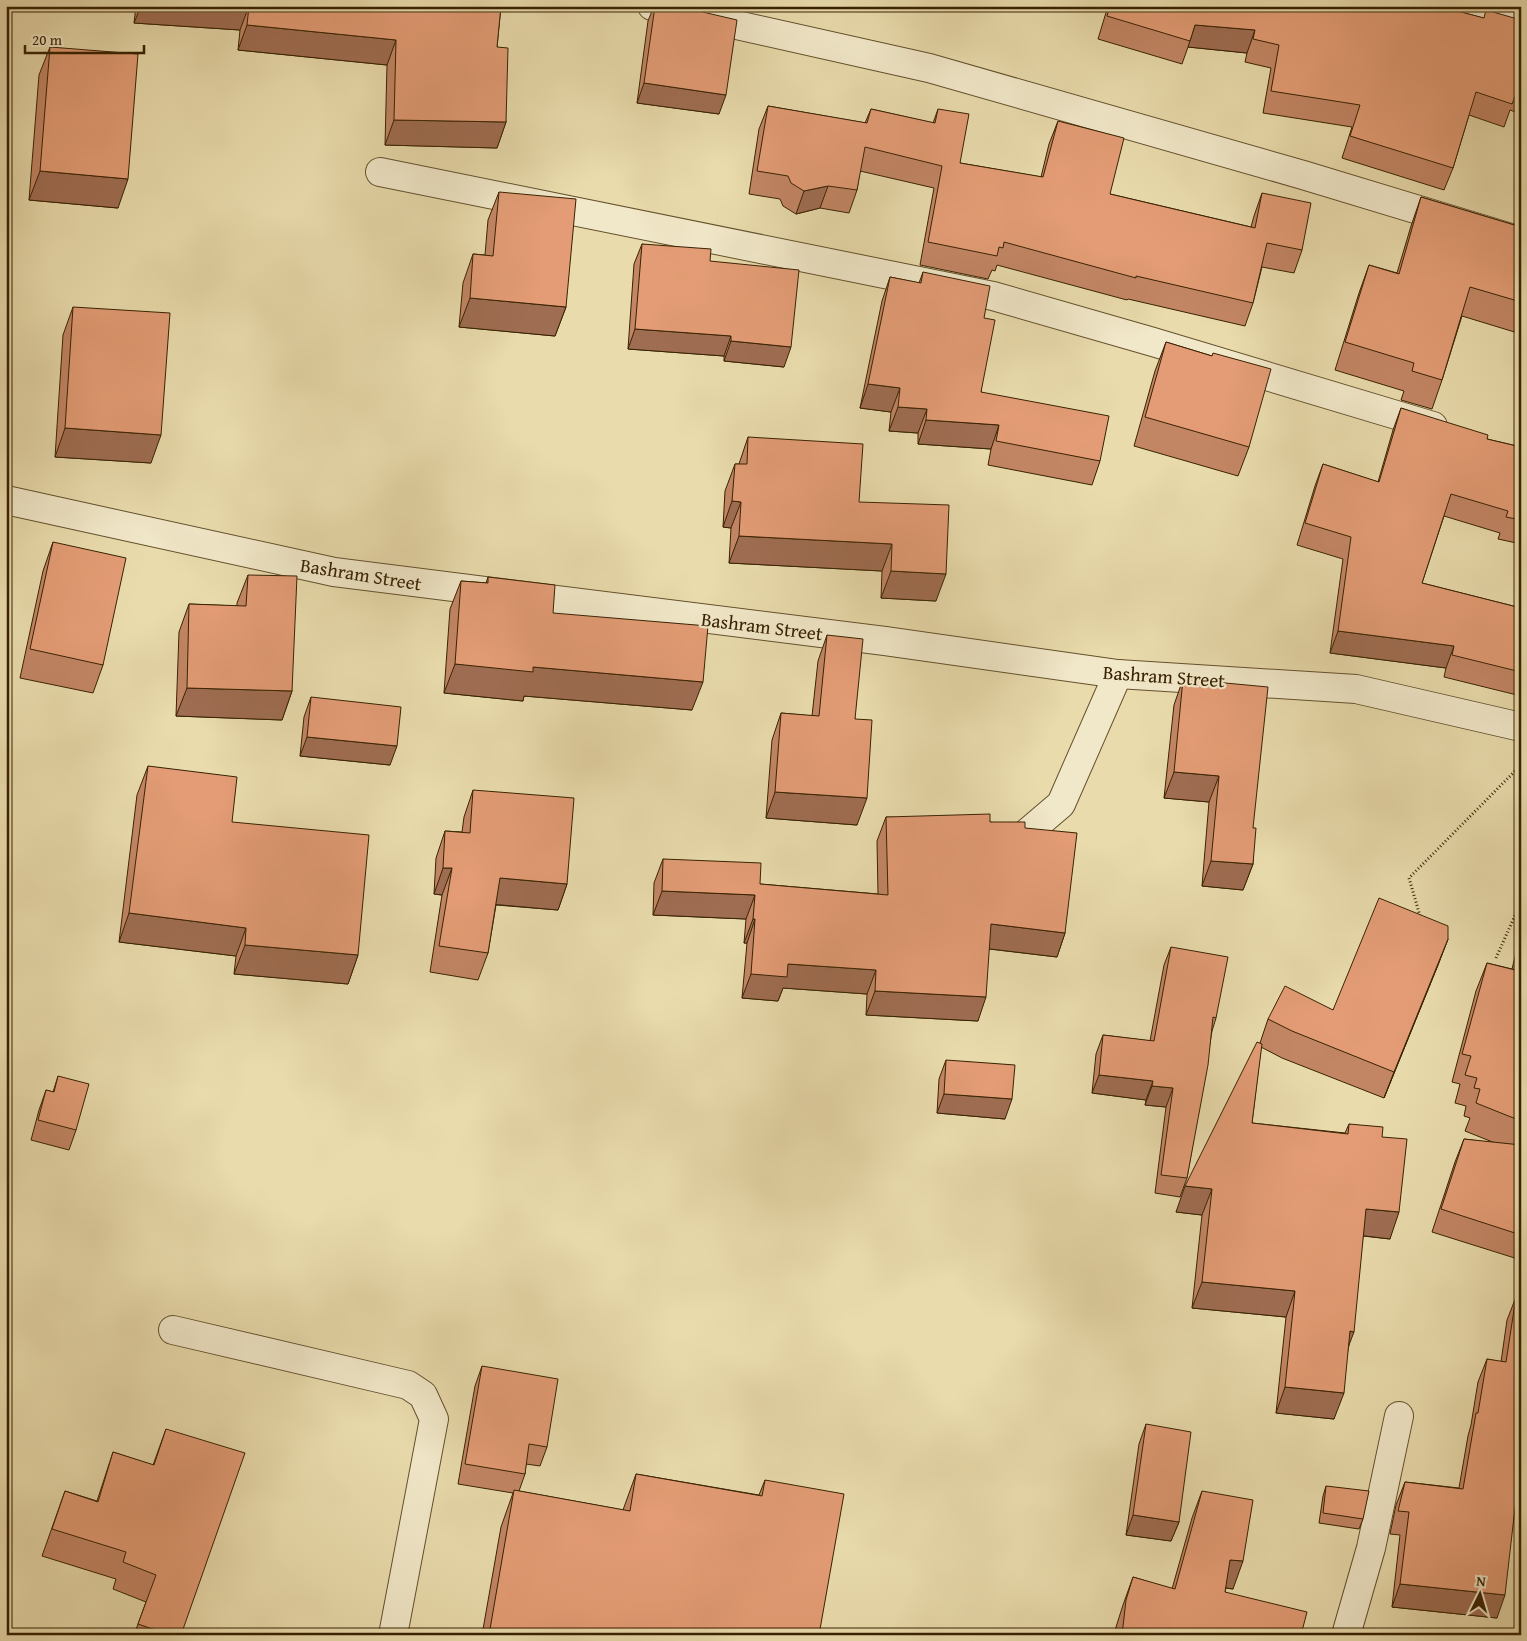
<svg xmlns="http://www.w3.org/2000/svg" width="1527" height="1641" font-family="'Gentium Book Plus',serif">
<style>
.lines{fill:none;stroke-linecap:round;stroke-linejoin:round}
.minor-casing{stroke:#64502c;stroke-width:30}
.path{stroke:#382202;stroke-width:3;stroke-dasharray:1 2.5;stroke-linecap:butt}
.minor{stroke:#f1e8c9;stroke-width:28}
.wall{fill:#c38665;stroke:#382202}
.shaded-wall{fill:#9f6d52;stroke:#382202}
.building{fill:#e39c75;stroke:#382202}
.labels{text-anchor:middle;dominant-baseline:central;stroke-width:4.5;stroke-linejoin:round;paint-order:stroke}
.street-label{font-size:19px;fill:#382202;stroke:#f1e8c9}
</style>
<rect width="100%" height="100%" fill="#e9dbac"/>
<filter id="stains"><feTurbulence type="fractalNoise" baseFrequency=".004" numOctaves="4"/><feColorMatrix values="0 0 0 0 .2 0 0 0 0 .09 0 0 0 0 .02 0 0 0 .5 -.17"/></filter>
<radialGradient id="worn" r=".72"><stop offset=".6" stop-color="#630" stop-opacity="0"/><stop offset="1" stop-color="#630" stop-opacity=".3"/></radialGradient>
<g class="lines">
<defs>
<g id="minor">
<polyline points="652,6 929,68 1303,175 1521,241"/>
<polyline points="1472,6 1521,22"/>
<polyline points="380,172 993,296 1153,342 1433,426"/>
<polyline points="6,500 334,572 885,641 1118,674 1356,689 1521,727"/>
<polyline points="1027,833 1061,804 1118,674"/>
<polyline points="173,1330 408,1385 423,1395 434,1419 393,1635"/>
<polyline points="1346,1635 1371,1548 1399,1416"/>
</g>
</defs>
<!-- minor casing -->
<use href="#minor" class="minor-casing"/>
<!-- path -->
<g class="path">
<polyline points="1420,916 1409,878 1521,765"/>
<polyline points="1496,958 1521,902"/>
</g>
<!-- minor -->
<use href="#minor" class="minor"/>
</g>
<!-- wall -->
<g class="wall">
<polygon points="136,6 501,6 497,47 506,122 497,148 385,145 387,65 238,50 240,30 134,23"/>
<polygon points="654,6 677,6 719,114 637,103 648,21"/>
<polygon points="728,6 753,6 752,11"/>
<polygon points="1108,6 1438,6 1483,18 1521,20 1521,114 1510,110 1504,127 1469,115 1453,168 1444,190 1342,158 1352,127 1263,113 1271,68 1245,62 1247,53 1188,47 1182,64 1098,39"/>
<polygon points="50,47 118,208 29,200 39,75"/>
<polygon points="768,106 865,123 871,109 933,123 938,109 960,163 1041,177 1049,144 1058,121 1110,194 1251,227 1254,216 1262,193 1302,250 1294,273 1262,267 1253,303 1245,326 1128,299 1127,300 997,265 995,271 992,270 988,279 920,265 934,188 860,171 857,190 849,213 820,208 796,214 783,206 780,199 749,194 759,129"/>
<polygon points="499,192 566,307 555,336 459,327 463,283 473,254 485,255 488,220"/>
<polygon points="1421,197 1521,227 1521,334 1462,316 1442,380 1432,409 1401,400 1404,391 1335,370 1359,293 1369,265 1397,273 1411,226"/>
<polygon points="642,244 710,261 784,367 724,361 724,356 628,349 634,264"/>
<polygon points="923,272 984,318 981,392 1100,461 1092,485 988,465 991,449 918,444 918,433 889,431 891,412 860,408 882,301 890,277 919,283"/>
<polygon points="73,307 151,463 55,457 63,335"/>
<polygon points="1166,342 1212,356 1249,447 1238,476 1134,446 1155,371"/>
<polygon points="1401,408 1487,439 1521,447 1521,544 1498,539 1500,533 1444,516 1422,583 1521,608 1521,696 1444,677 1446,668 1330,653 1343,559 1297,545 1315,486 1323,464 1378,482 1393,430"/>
<polygon points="748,437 859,502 936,601 881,598 882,571 729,563 731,528 723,527 725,491 735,464 739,464"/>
<polygon points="53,542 103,665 93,693 20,678 43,571"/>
<polygon points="248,575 292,691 282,720 176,716 179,632 189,604 237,606 237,603"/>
<polygon points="488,577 553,613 692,710 524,696 523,701 444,693 450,609 461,581 486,583"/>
<polygon points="827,635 855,719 857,825 766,818 772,740 781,713 812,716 818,661"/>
<polygon points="1183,679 1253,828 1253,864 1243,890 1202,886 1209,802 1164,798 1174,705"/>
<polygon points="311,697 390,765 300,756 304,717"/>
<polygon points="148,766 232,822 358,955 348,984 234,974 236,956 119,942 137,795"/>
<polygon points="473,790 567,884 558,910 496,905 488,953 478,980 430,972 442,895 434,894 436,858 445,831 462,832 464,817"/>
<polygon points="886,817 990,822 1025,828 1065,933 1057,957 989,949 978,1021 866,1015 867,994 783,988 778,1001 742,998 747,943 744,943 746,919 653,915 654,883 663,859 760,884 878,894 877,841"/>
<polygon points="1521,933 1521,1260 1432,1232 1455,1162 1464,1139 1495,1143 1465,1131 1470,1118 1464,1116 1466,1106 1455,1103 1460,1084 1452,1082 1476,991 1487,963 1512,969"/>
<polygon points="1448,939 1438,965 1384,1098 1282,1058 1261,1047 1252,1123 1345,1133 1349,1124 1382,1137 1390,1239 1363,1236 1349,1345 1334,1419 1276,1413 1286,1317 1192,1308 1202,1215 1176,1212 1260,1043 1268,1019 1333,1010"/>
<polygon points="1171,947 1216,1018 1212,1031 1187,1178 1180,1197 1155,1193 1166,1107 1145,1105 1146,1100 1092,1093 1096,1054 1103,1035 1150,1041 1164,965"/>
<polygon points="946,1060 1005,1119 937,1113 939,1079"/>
<polygon points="58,1076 76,1130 69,1150 31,1140 39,1110 46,1090 53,1092"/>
<polygon points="1521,1262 1521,1507 1516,1506 1497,1618 1392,1607 1400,1535 1390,1534 1396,1505 1405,1482 1459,1488 1468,1436 1471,1425 1478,1382 1487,1359 1501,1362 1507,1320 1516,1297 1517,1297"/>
<polygon points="482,1366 547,1447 540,1466 526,1464 525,1474 519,1491 623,1510 636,1474 759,1495 765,1480 819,1635 482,1635 501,1527 513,1493 458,1484 475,1386"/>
<polygon points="1146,1424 1179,1522 1171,1541 1126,1535 1139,1444"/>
<polygon points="166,1429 181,1635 134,1635 146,1602 113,1589 116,1579 42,1556 65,1491 97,1501 113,1452 153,1465"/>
<polygon points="1326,1486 1363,1519 1359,1529 1319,1523 1323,1496"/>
<polygon points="1202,1491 1233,1589 1225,1588 1225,1592 1301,1635 1115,1635 1116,1627 1123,1605 1133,1577 1172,1589 1192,1518"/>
</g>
<!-- shaded-wall -->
<g class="shaded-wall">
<polygon points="141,6 249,6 240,30 134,23"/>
<polygon points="247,25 396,40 387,65 238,50"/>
<polygon points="1195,25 1255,30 1247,53 1188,47"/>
<polygon points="644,83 726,95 719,114 637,103"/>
<polygon points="394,120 506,122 497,148 385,145"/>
<polygon points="40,171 128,179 118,208 29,200"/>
<polygon points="828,186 820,208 796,214 804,191"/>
<polygon points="470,298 566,307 555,336 459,327"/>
<polygon points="635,329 731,336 724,356 628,349"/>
<polygon points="731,341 791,347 784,367 724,361"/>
<polygon points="868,384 900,388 891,412 860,408"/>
<polygon points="898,407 927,409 918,433 889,431"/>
<polygon points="926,420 999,425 991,449 918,444"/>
<polygon points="65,428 161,435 151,463 55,457"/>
<polygon points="732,501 741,502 731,528 723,527"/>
<polygon points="739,536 892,544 882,571 729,563"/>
<polygon points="891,571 946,574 936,601 881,598"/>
<polygon points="1338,631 1454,646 1446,668 1330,653"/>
<polygon points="455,664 533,667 703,682 692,710 524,696 523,701 444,693"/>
<polygon points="187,688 292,691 282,720 176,716"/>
<polygon points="307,737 397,746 390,765 300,756"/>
<polygon points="1174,772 1219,776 1209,802 1164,798"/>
<polygon points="775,792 867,798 857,825 766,818"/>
<polygon points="1211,861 1253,864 1243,890 1202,886"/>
<polygon points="443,868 452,868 442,895 434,894"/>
<polygon points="500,878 567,884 558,910 490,904"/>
<polygon points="662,891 755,895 746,919 653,915"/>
<polygon points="129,913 246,928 236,956 119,942"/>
<polygon points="753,919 755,919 747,943 744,943"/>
<polygon points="991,924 1065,933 1057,957 982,948"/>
<polygon points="1448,939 1438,965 1384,1098 1394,1072"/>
<polygon points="245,945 358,955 348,984 234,974"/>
<polygon points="788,964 876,970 867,994 783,988 778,1001 742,998 751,974"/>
<polygon points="875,991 986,997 978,1021 866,1015"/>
<polygon points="1099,1075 1153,1081 1146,1100 1092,1093"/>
<polygon points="1152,1086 1173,1088 1166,1107 1145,1105"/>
<polygon points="944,1094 1012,1099 1005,1119 937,1113"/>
<polygon points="1185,1186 1212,1189 1202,1215 1176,1212"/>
<polygon points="1366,1209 1399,1212 1390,1239 1357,1235"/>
<polygon points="1202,1282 1295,1291 1286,1317 1192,1308"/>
<polygon points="1350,1331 1354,1332 1344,1358"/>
<polygon points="1285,1387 1344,1393 1334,1419 1276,1413"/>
<polygon points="1133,1515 1179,1522 1171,1541 1126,1535"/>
<polygon points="1230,1560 1243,1561 1233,1589 1220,1587"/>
<polygon points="1400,1584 1505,1595 1497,1618 1392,1607"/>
</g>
<!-- building -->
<g class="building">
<polygon points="249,6 501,6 497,47 508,48 506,122 394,120 396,40 247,25"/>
<polygon points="655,6 677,6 737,20 726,95 644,83"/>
<polygon points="1110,6 1438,6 1484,18 1486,10 1521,20 1521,88 1519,87 1512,104 1476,92 1453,168 1350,136 1360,105 1271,91 1279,45 1253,39 1255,30 1195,25 1190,41 1107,16"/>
<polygon points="50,47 138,54 128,179 40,171"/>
<polygon points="768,106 867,123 871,109 935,123 938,109 969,114 960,163 1043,177 1058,121 1124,138 1110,194 1255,228 1262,193 1311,203 1302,250 1267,243 1253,303 1136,276 1136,278 1004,242 1003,248 999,247 997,256 928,242 942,166 865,147 857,190 828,186 804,191 791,183 788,176 757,171"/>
<polygon points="499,192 576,199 566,307 470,298 473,254 493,256"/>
<polygon points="1421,197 1521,227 1521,302 1470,287 1442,380 1412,371 1414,363 1345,342 1369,265 1399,274"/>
<polygon points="642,244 711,249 710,261 799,270 791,347 731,341 731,336 635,329"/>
<polygon points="923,272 990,286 984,318 995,320 981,392 1109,416 1100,461 996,441 999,425 926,420 927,409 898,407 900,388 868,384 890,277 921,283"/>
<polygon points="73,307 170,313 161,435 65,428"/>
<polygon points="1166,342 1212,356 1213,353 1271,369 1249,447 1145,417"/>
<polygon points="1401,408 1488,435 1487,439 1521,447 1521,520 1506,517 1508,511 1451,494 1422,583 1521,608 1521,672 1452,655 1454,646 1338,631 1351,537 1305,523 1323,464 1379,482"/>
<polygon points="748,437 863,444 859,502 949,505 946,574 891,571 892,544 739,536 741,502 732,501 735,464 747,464"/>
<polygon points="53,542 126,558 103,665 30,649"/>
<polygon points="248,575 297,576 292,691 187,688 189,604 246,606"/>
<polygon points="488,577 555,585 553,613 708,626 703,682 533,667 533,672 455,664 461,581 488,583"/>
<polygon points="827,635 863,639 855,719 872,720 867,798 775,792 781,713 819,716"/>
<polygon points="1183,679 1268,687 1253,828 1256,828 1253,864 1211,861 1219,776 1174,772"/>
<polygon points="311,697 401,707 397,746 307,737"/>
<polygon points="148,766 237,777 232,822 369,835 358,955 245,945 246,928 129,913"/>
<polygon points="473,790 574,798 567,884 500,878 488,953 439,946 452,868 443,868 445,831 470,833"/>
<polygon points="990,814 990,822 1025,822 1025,828 1077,833 1065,933 991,924 986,997 875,991 876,970 788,964 787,977 751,974 755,919 753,919 755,895 662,891 663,859 761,863 760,884 888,895 886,817"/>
<polygon points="1379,898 1448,926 1448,939 1394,1072 1292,1031 1268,1019 1285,986 1333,1010"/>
<polygon points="1171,947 1228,957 1216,1018 1213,1017 1208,1065 1187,1178 1161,1175 1173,1088 1152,1086 1153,1081 1099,1075 1103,1035 1154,1041"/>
<polygon points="1521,948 1521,1121 1476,1103 1480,1089 1474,1088 1477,1078 1465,1075 1471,1056 1462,1054 1487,963 1515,970"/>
<polygon points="1257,1042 1262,1044 1252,1123 1348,1134 1349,1124 1383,1127 1382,1137 1407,1139 1399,1212 1366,1209 1354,1332 1350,1331 1344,1393 1285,1387 1295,1291 1202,1282 1212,1189 1185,1186"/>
<polygon points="946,1060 1015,1065 1012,1099 944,1094"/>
<polygon points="58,1076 89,1084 76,1130 38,1120 46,1090 54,1092"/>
<polygon points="1464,1139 1521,1145 1521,1235 1441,1209"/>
<polygon points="1516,1297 1521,1298 1521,1482 1518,1482 1505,1595 1400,1584 1409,1512 1398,1511 1405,1482 1463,1489 1476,1413 1478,1413 1487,1359 1506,1362"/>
<polygon points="482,1366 558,1379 547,1447 529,1444 525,1474 465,1464"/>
<polygon points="1146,1424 1191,1432 1179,1522 1133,1515"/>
<polygon points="166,1429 245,1453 181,1635 170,1635 138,1624 156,1575 123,1562 126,1552 52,1529 65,1491 98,1502 113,1452 154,1465"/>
<polygon points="636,1474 762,1496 765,1480 844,1494 819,1635 489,1635 514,1490 630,1511"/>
<polygon points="1326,1486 1369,1491 1363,1519 1323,1513"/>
<polygon points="1202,1491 1253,1500 1243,1561 1230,1560 1225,1592 1307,1612 1301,1635 1122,1635 1126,1600 1133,1577 1175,1589"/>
</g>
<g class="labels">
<!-- street labels -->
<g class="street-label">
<text transform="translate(361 574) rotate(9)">Bashram Street</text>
<text transform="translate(762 626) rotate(7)">Bashram Street</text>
<text transform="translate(1164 676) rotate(4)">Bashram Street</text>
</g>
</g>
<!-- margin -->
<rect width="1527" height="1641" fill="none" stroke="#e9dbac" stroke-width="25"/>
<rect x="8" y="8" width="1512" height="1626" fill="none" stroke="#382202" stroke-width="2.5"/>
<rect x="12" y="12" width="1502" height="1616" fill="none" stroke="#382202"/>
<!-- north arrow -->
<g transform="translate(1480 1594) rotate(5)" stroke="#f1e8c9" stroke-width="4" paint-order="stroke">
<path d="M0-4L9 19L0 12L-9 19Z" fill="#382202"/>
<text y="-8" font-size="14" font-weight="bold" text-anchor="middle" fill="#382202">N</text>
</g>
<!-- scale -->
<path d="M25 45v8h119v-8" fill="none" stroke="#382202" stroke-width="2.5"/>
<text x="32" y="45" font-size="15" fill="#382202" stroke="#f1e8c9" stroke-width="4" paint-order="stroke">20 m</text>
<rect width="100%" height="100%" filter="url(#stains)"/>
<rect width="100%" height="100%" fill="url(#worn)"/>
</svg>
